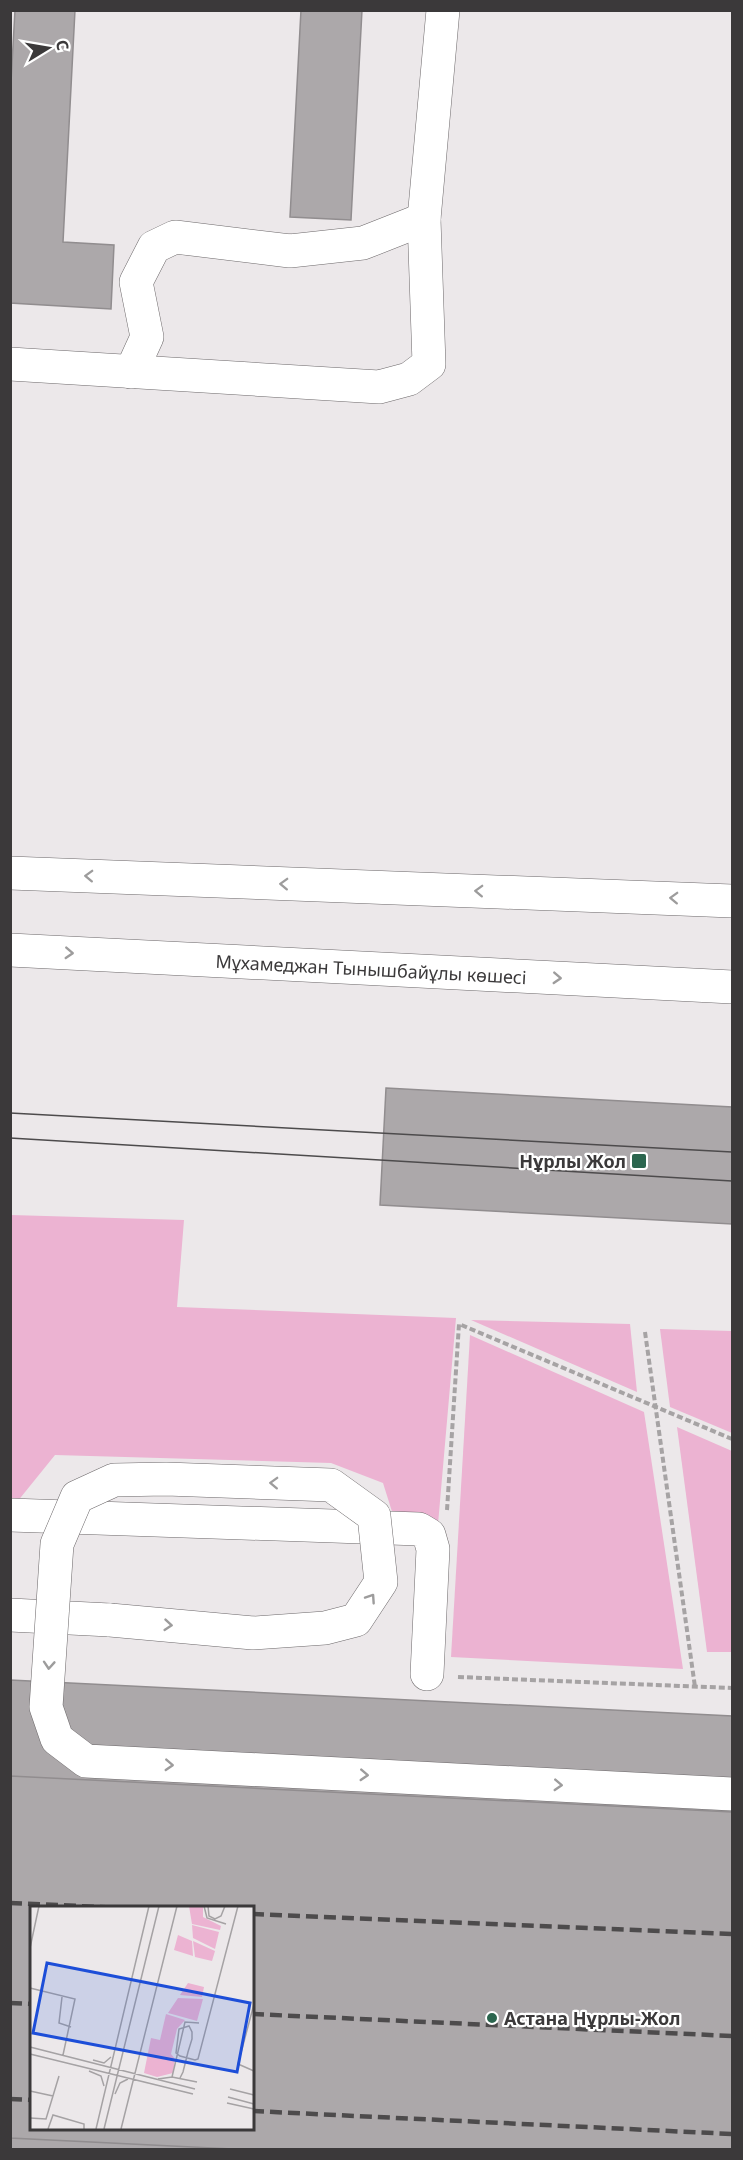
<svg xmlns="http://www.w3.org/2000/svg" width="743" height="2160" font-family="'Noto Sans',sans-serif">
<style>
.green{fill:#ecb3d2}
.building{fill:#aca8aa;stroke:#918d8f;stroke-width:1.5;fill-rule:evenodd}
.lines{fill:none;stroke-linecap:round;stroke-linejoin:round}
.minor-casing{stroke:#6c686a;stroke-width:34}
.path{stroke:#a6a3a4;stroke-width:4;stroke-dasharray:6 3;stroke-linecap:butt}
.minor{stroke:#fff;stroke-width:33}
.tram{stroke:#4d4b4c;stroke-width:1.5}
.rail{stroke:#4d4b4c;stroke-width:4.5;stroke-dasharray:12 6;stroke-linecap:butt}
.minor-bridge-casing{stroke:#6c686a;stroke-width:34;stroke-linecap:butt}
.minor-bridge{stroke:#fff;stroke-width:33}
.oneway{stroke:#9d9c9c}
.poi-dot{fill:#2b654e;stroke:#fff;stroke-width:2}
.labels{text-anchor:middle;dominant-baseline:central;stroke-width:4.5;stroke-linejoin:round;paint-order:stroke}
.street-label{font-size:18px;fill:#3b393a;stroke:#fff}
.poi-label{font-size:18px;font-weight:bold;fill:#3b393a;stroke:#fff;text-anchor:end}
.inset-road{fill:none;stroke:#a5a2a4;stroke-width:1.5}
.view{fill:#1d4ed8;fill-opacity:0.15;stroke:#1d4ed8;stroke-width:3}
.inset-edge{fill:none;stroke:#3b393a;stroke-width:3}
</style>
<rect width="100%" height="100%" fill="#ece8ea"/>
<!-- green -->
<g class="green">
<polygon points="11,1215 184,1220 177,1307 456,1318 438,1524 394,1518 383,1483 331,1463 55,1455 17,1502 11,1502"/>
<polygon points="471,1320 630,1324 637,1392"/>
<polygon points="660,1329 732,1331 732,1433 670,1407"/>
<polygon points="470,1335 644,1412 683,1669 451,1657"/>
<polygon points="677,1427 732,1451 732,1652 707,1652"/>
</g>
<!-- building -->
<g class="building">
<polygon points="15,10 75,10 63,242 114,245 111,309 10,303 10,100"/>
<polygon points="301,10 362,10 351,220 290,217"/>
<polygon points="386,1088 732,1107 732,1224 380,1205"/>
<path d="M10,1680L732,1716V2150H10ZM32,1908H252V2128H32Z"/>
<path d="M10,1776L732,1812V2150H253L10,2138ZM32,1908H252V2128H32Z"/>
</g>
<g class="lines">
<defs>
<g id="minor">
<polyline points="10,364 379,387 409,379 429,364 424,219 443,10"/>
<polyline points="131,372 147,337 136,282 154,247 175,237 290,251 363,243 424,219"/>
<polyline points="10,873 732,901"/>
<polyline points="10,950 732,987"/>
<polyline points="10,1515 419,1529 429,1535 433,1549 427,1674"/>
<polyline points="10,1615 110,1620"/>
</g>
</defs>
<!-- minor casing -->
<use href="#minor" class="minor-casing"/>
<!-- path -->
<g class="path">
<polyline points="645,1332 695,1687"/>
<polyline points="447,1510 459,1324 732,1439"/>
<polyline points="458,1677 732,1688"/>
</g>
<!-- minor -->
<use href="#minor" class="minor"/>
<!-- tram -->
<g class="tram">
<polyline points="10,1113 732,1152"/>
<polyline points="10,1138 732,1181"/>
</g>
<!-- rail -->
<g class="rail">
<polyline points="10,1903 125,1908"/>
<polyline points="252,1914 732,1934"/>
<polyline points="10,2003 32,2004"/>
<polyline points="252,2014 732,2036"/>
<polyline points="10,2099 32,2100"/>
<polyline points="252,2111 732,2134"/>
</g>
<defs>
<polyline id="minor-bridge" points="110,1620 253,1633 325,1628 356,1620 381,1582 374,1516 331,1485 166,1479 114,1480 77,1497 57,1544 46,1707 57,1739 86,1761 732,1794"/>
</defs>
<!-- minor-bridge casing -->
<use href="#minor-bridge" class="minor-bridge-casing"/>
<!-- minor-bridge -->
<use href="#minor-bridge" class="minor-bridge"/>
</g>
<!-- one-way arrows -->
<defs><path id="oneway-chevron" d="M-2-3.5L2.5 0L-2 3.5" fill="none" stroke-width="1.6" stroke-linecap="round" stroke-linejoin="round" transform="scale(1.5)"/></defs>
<g class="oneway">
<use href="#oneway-chevron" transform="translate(89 876) rotate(-178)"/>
<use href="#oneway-chevron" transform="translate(284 884) rotate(-178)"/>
<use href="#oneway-chevron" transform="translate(479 891) rotate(-178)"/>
<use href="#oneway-chevron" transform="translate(674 898) rotate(-178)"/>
<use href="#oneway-chevron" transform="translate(69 953) rotate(3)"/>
<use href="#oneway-chevron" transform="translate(557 978) rotate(3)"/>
<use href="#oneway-chevron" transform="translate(274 1483) rotate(-178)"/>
<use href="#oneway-chevron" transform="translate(371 1598) rotate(-56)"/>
<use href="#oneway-chevron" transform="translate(168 1625) rotate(5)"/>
<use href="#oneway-chevron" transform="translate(49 1665) rotate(94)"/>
<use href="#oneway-chevron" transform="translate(169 1765) rotate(3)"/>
<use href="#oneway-chevron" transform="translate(364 1775) rotate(3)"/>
<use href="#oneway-chevron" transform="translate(558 1785) rotate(3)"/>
</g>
<!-- markers -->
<g class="poi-dot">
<rect x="631" y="1153" width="16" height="16" rx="3"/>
<circle cx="492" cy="2018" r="6"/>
</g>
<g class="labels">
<!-- street labels -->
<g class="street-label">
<text transform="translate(371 969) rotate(3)">Мұхамеджан Тынышбайұлы көшесі</text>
</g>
<!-- poi labels -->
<g class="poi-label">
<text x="626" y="1161">Нұрлы Жол</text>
<text x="504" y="2018" text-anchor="start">Астана Нұрлы-Жол</text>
</g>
</g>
<!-- overview -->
<g transform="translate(30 1906)">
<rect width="224" height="224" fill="#ece8ea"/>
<path d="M159,0H173V11L191,20L190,24L162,18ZM162,19L189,26L185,43L163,32ZM148,29L162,35L163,50L144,44ZM163,35L185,45L182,55L165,51ZM158,77L174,81L172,91L150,89ZM148,92L173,93L167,115L138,107ZM136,108L155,114L147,123L141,148L145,153L143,167L127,171L114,167L121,132L130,134Z" fill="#ecb3d2"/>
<path class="inset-road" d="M174,0L177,12L196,18M178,0L179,10L185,13L191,10L195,0M0,42L9,0M0,82L45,93L33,149M32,91L29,117L41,121M224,98L208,158L224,165M0,141L165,183M0,148L163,188M63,154L74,157L81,151M59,165L71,170L74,180M142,171L155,116L169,117M150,172L153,166L158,146L162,133V126L159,120L149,123L146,147L150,150L165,154L168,153L208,0M128,173L142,171L167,176M200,183L224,189M0,185L23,190M85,188L90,177L98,173M198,191L224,198M197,197L224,203M0,212L16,213L29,170M18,223L23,209L54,218V223M66,223L119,0M74,223L129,0M91,223L147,0"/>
<path class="view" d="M17,57L220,97L207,166L3,127Z"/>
<rect width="224" height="224" class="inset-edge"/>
</g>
<!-- border -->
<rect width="743" height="2160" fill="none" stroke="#3b393a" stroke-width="24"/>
<!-- north arrow -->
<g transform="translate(48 48) rotate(79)" stroke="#ffffff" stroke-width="4.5" paint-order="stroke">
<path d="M0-4.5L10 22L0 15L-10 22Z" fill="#3b393a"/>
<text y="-9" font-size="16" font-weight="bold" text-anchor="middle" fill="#3b393a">С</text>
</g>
</svg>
